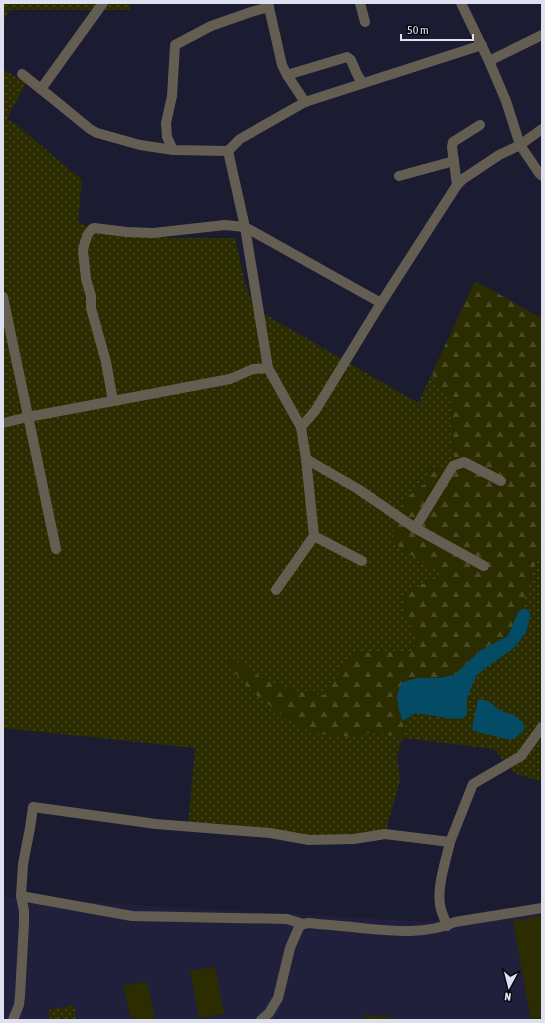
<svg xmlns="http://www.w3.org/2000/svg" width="545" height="1023" font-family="'Asap Condensed',sans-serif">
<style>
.built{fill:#20203d}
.grass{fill:url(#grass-dots)}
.forest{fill:url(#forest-firs)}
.garden{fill:#2b2c00}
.water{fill:#044b66}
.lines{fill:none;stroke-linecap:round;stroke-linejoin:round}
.minor{stroke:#645e52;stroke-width:10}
.tertiary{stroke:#645e52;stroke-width:10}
</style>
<defs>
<pattern id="grass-dots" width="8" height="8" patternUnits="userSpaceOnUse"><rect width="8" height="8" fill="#2b2c00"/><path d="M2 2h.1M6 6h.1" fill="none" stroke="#494a26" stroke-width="1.8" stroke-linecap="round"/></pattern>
<pattern id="forest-firs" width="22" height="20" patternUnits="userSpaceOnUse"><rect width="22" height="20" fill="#2b2c00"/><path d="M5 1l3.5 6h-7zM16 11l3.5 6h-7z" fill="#494a26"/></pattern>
</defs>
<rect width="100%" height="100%" fill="#1b1b31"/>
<!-- built -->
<polygon class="built" points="3,897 426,922 542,902 542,1020 3,1020"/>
<!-- grass -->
<g class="grass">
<polygon points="3,3 130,3 130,10 9,10 3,22"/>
<polygon points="3,69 26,83 7,119 17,125 82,180 78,221 99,233 173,238 235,238 245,283 254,308 418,403 433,371 434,381 452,403 451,419 454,453 454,475 431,466 425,484 407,497 445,576 422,584 405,616 418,638 411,652 377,652 351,654 326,695 296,691 263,679 228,656 252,692 278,712 292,722 351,737 373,732 403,738 403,721 416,713 453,719 467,714 467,699 476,676 488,666 527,609 522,609 527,588 542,548 542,782 514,773 494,749 403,738 397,755 400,781 385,834 354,839 188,827 195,748 3,728"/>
<polygon points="74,1005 77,1020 50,1020 48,1010"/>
</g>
<!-- forest -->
<polygon class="forest" points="475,281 542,318 542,548 527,588 522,609 518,612 508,636 481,650 454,675 438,678 418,678 399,711 403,721 403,738 373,732 351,737 311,733 278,712 252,692 230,667 228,655 263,679 296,691 325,695 351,654 377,652 411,652 418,638 405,616 403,596 422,584 444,576 390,541 407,497 425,484 431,466 454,475 454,453 451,419 452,403 434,381 433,371"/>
<!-- garden -->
<g class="garden">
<polygon points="542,916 542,1020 531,1020 513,921"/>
<polygon points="215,967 224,1014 199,1018 190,971"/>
<polygon points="147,982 155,1020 131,1020 123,985"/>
<polygon points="363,1015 393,1017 393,1020 363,1020"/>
</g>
<!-- water -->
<g class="water">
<polygon points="522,609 527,609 530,613 530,618 526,633 513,649 488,666 476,676 467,699 467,714 464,718 453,719 416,713 403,721 399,711 397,696 400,686 403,682 418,678 438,678 454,675 481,650 508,636 518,612"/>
<path d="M478,699C481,700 485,700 488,701C492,703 496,708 500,710C505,713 511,713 515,716C531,726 524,733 511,740L477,732L472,729Z"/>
</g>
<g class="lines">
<!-- minor -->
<g class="minor">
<polyline points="268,3 282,65 287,75 347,57 351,60 356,72 362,83"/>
<polyline points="360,3 365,22"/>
<polyline points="489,61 542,35"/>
<polyline points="22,74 57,102 90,129 97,133 140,145 173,150 228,151 245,227 381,303 457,185 463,179 499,155 520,145 542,129"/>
<polyline points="287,75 305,102"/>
<polyline points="41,89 103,3"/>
<polyline points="173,150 167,137 166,123 172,96 175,45 211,26 251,12 269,7"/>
<polyline points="228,151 240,139 305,102 482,45"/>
<polyline points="399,176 454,161"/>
<polyline points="457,185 452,147 453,142 480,125"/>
<polyline points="3,297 56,549"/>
<polyline points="113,401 106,362 91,308 91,296 86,279 83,250 85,242 88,234 92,229 94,228 127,232 153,233 225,225 245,227 268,368 301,427 306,459 314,536 276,590"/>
<polyline points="3,423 28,417 230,379 253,369 268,368"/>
<polyline points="301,427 315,411 381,303"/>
<polyline points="306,459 358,489 415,528 484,566"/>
<polyline points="415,528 453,466 464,462 501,481"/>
<polyline points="314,536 362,561"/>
<polyline points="450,842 473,784 521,756 542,727"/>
<polyline points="21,896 132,916 287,919 303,924"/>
<path d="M13,1020L19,1005L20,996L24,923V911L21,896L23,864L30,828L33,807L156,824L270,833L309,840L354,839L385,834L450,842C446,861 437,885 440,905C441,912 445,919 447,926"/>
</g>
<!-- tertiary -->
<g class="tertiary">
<polyline points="461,3 489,61 506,101 520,145 539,173 542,176"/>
<path d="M261,1020L269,1013L278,998L290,948L299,927L303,924L309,923C326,925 343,926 361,928C392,931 426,935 455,922L542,908"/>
</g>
</g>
<!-- border -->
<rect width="545" height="1023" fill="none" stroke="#dee0ef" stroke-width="8"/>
<!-- north arrow -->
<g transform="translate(509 987) rotate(187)" stroke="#070710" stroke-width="3" paint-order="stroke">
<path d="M0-3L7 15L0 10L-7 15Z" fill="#dee0ef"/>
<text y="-6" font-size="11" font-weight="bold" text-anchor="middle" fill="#dee0ef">N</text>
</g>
<!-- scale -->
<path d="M401 34v6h72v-6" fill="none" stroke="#dee0ef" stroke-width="2"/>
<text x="407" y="34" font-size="12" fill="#dee0ef" stroke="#070710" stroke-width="3" paint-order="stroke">50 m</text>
</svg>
